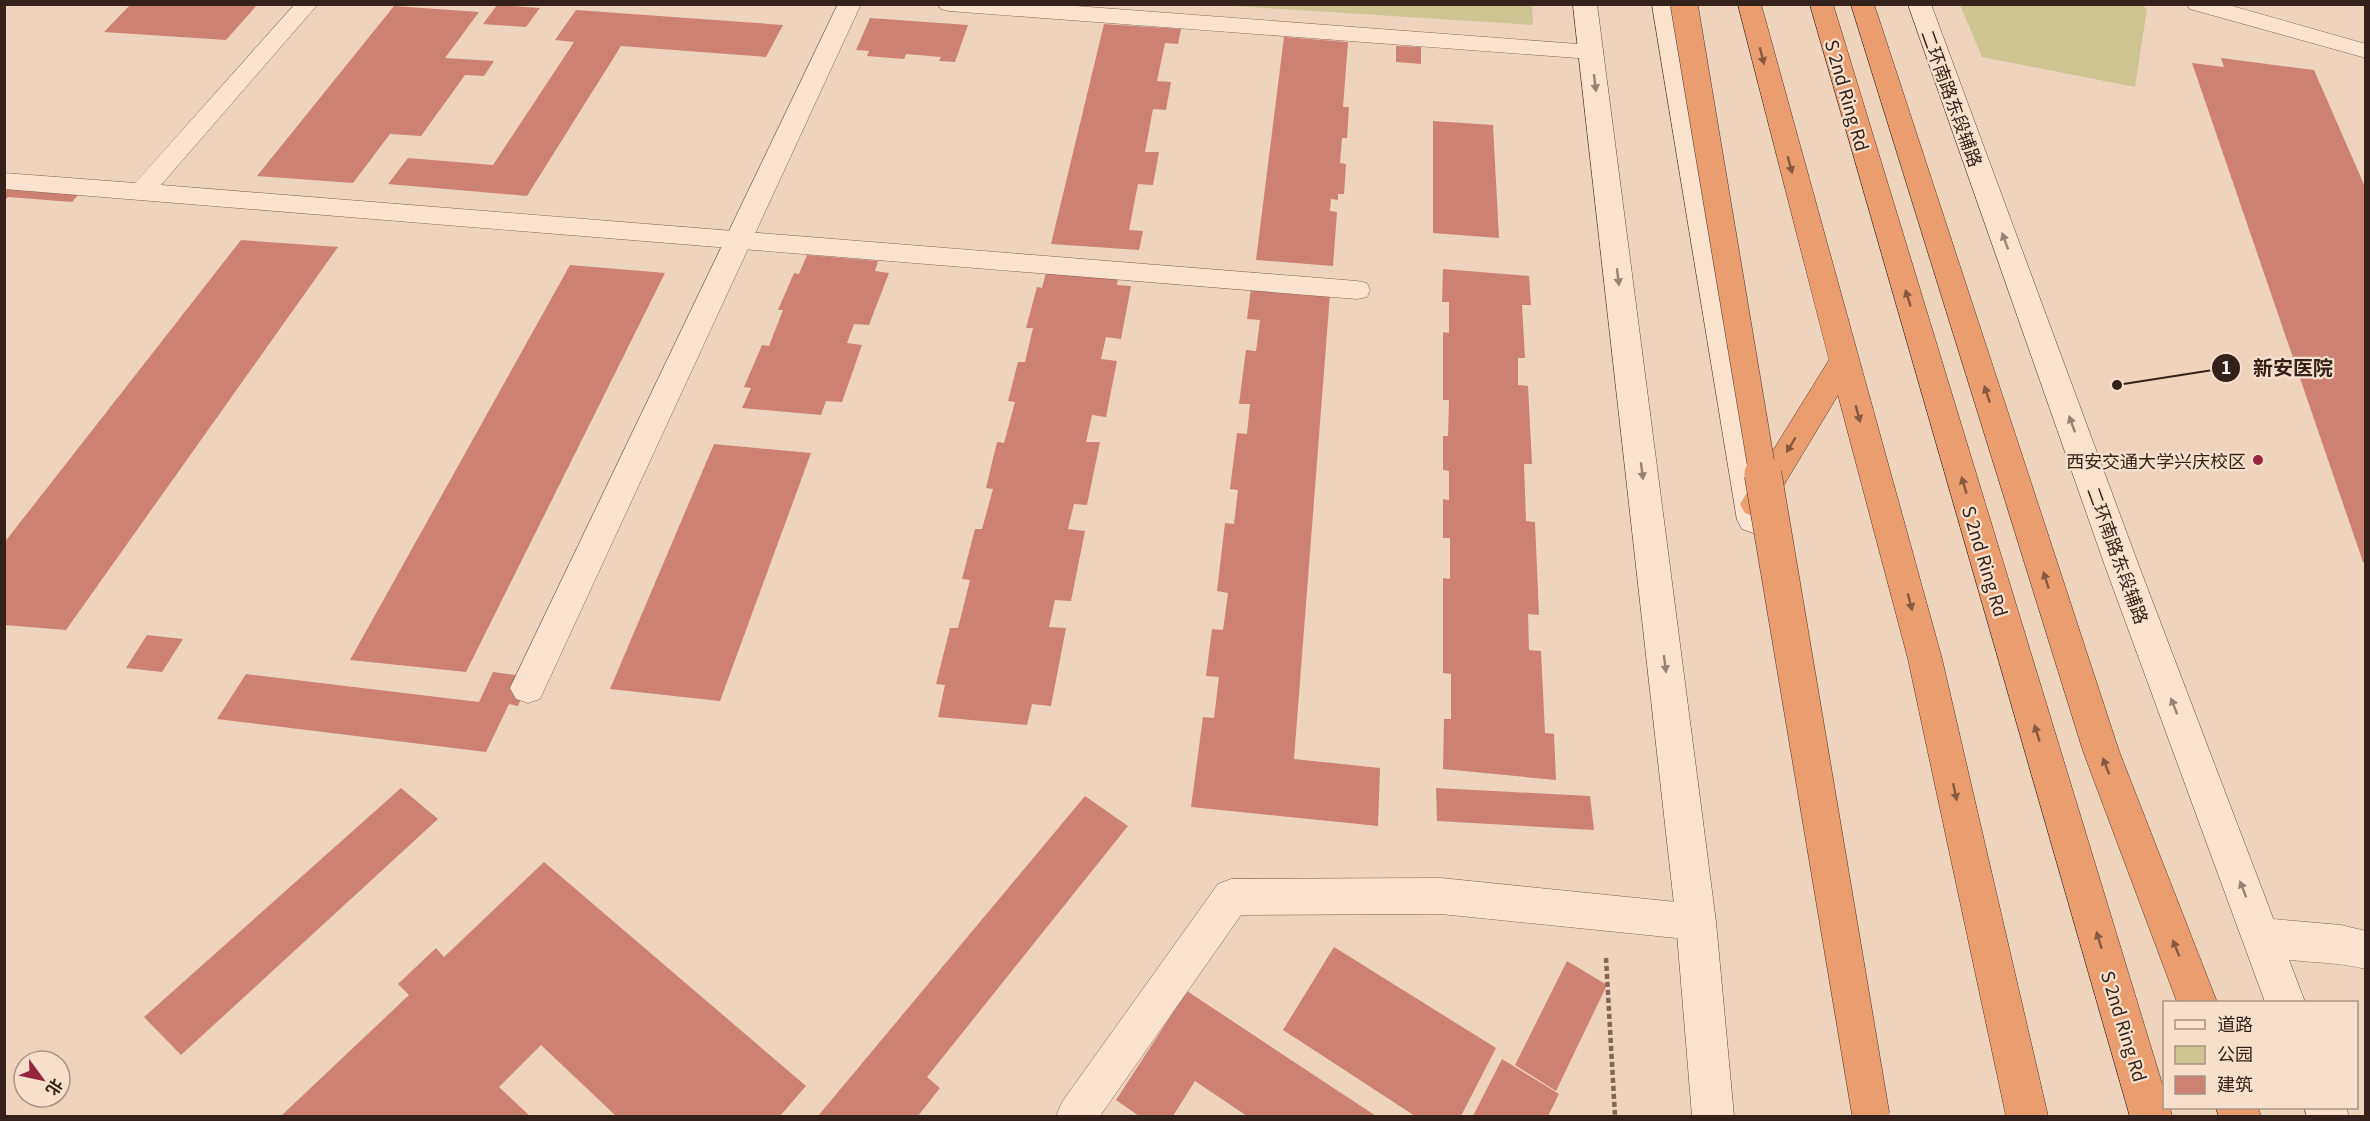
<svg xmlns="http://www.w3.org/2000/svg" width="2370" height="1121" font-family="Georgia,'Noto Sans SC',serif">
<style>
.green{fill:#ccc591}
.building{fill:#cd8271}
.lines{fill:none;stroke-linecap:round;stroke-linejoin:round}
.service-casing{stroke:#866456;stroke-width:1}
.minor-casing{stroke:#866456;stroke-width:1}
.secondary-casing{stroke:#674639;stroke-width:1}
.trunk-casing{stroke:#53342b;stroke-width:1}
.path{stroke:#866456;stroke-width:4.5;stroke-dasharray:5 3;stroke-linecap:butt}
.service{fill:#f9e3cf;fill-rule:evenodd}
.minor{fill:#f9e3cf;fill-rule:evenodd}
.secondary{fill:#f9e3cf;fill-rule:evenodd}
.trunk{fill:#ea9d6e;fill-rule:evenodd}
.trunk-bridge-far1-casing{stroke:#53342b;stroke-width:28;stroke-linecap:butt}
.trunk-bridge-casing{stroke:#53342b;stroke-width:38;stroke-linecap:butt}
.trunk-bridge-far1{stroke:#ea9d6e;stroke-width:27}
.trunk-bridge{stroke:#ea9d6e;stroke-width:37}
.oneway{fill:#865940}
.oneway2{fill:#978275}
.poi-dot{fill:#962540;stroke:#f6e0cc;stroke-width:2}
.labels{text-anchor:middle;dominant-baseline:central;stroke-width:4.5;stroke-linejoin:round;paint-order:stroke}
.street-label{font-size:18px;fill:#35211b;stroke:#f6e0cc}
.poi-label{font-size:18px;fill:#35211b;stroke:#f6e0cc;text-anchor:end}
.leader{fill:none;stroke:#35211b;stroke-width:2}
.callout-dot{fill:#35211b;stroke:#f6e0cc;stroke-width:2}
.mark-label{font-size:18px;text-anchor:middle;font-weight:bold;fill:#fff}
.callout-label{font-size:20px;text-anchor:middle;font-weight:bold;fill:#35211b;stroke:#f6e0cc;stroke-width:4.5;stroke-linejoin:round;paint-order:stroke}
</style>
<rect width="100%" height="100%" fill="#eed4bc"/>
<!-- green -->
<g class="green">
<polygon points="1219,5 1532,5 1533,25"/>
<polygon points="1960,5 2142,5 2147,9 2135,87 1982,57"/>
</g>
<!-- building -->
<g class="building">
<polygon points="131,4 258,4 226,40 104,32"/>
<polygon points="497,5 540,8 526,27 483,24"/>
<polygon points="394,6 479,12 445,58 494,61 484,76 465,75 421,136 390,134 353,183 257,176"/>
<polygon points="576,10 783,25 766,57 621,46 527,196 388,184 408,158 493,165 574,42 555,40"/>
<polygon points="870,18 968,25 955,62 939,61 941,57 906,54 904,59 867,56 869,51 856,50"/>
<polygon points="1104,24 1181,29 1178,44 1165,43 1157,81 1171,82 1166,110 1153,109 1145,152 1159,152 1153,185 1138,184 1129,230 1143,231 1139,250 1051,244"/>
<polygon points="1284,37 1348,42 1343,107 1349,107 1347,138 1342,138 1340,163 1346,164 1344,194 1338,194 1338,200 1331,199 1330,211 1337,212 1333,266 1256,260"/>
<polygon points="1396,46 1421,47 1421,64 1396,62"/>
<polygon points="2221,58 2314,70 2366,189 2366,563 2363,562 2192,63 2224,67"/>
<polygon points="1433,121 1493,125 1499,238 1433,233"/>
<polygon points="4,181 85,187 72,202 8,197 4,201"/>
<polygon points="241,240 338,247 66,630 4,625 4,543"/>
<polygon points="807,255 878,261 875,271 889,273 869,325 854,324 847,343 862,345 842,402 826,401 821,415 742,408 751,388 744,387 762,345 769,346 783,310 778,310 794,273 799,274"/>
<polygon points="570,265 665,273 466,672 350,660"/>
<polygon points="1047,269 1119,274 1117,285 1131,286 1121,339 1106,337 1101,359 1117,361 1106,417 1092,415 1086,442 1100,442 1087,505 1074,504 1068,529 1085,531 1071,601 1055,600 1049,627 1066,628 1051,706 1032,704 1027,725 938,717 945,685 936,684 950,628 958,628 970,580 962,579 975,529 982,529 993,489 986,488 997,442 1004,443 1015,402 1008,401 1018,362 1025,362 1033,328 1026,328 1037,287 1042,288"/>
<polygon points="1443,269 1529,276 1531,305 1522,305 1525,358 1518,358 1518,385 1528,386 1532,464 1524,464 1526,521 1535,522 1539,615 1528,614 1529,650 1541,651 1545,733 1554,734 1556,780 1443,769 1444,719 1451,719 1451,674 1443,673 1443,578 1450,579 1450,538 1443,538 1443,499 1449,500 1449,471 1443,470 1443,436 1448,436 1449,400 1443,400 1443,332 1449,333 1449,302 1442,302"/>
<polygon points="1251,288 1330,294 1294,759 1380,768 1378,826 1191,807 1203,717 1214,718 1219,677 1206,676 1212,629 1223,630 1228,593 1217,591 1225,523 1234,524 1238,490 1230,489 1237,433 1247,434 1250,404 1239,404 1246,350 1256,351 1260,320 1247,319"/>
<polygon points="714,444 811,453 720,701 610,689"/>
<polygon points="147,635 183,639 162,672 126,668"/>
<polygon points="493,672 530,677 518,706 509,704 486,752 217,719 246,674 479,702"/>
<polygon points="401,788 438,819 181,1055 144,1017"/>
<polygon points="1436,788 1590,796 1594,830 1437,821"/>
<polygon points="1085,796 1128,826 927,1077 940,1088 918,1116 818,1116"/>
<polygon points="544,862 806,1086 780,1116 616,1116 541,1045 499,1087 530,1116 281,1116 409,995 398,984 436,948 444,957"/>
<polygon points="1334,947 1496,1048 1461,1116 1415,1116 1283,1030"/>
<polygon points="1567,961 1607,985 1556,1091 1515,1065"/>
<polygon points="1187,991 1376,1116 1247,1116 1195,1081 1173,1116 1139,1116 1116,1100"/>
<polygon points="1502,1059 1559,1094 1548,1116 1473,1116"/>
</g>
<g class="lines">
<defs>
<g id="service">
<polygon points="295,4 318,4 161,185 1357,281 1367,283 1370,290 1367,297 1357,299 4,189 4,173 135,183"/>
<polygon points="2187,4 2225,4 2366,44 2366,58 2190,9"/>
<polygon points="1441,878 1696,904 1709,909 1715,922 1709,935 1696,940 1441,914 1241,915 1100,1116 1056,1116 1062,1102 1218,884 1231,879"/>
<path d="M2261,918L2341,925L2366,931V969C2327,959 2284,965 2248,950L2242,937L2248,924Z"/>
</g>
<g id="minor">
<polygon points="838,4 861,4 540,699 528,703 516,699 510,688"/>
<polygon points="938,4 1049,4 1591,45 1600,47 1603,52 1600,57 1591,59 949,11 941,9"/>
</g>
<g id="secondary">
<polygon points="1573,4 1597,4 1716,922 1734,1116 1692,1116 1676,922"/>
<polygon points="1652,4 1676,4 1769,520 1764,529 1753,533 1742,529 1737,520"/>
<polygon points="1908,4 1931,4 2139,566 2305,1002 2265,1002 2105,566"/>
<polygon points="2304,1108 2346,1108 2349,1116 2307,1116"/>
</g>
<g id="trunk">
<polygon points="1738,4 1761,4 1942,659 2048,1116 2006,1116 1908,659 1838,395 1767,513 1756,517 1745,513 1740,504 1829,360"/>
<polygon points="1810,4 1833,4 2164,1090 2164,1108 2170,1108 2172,1116 2130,1116"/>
<polygon points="1851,4 1874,4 2119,751 2217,1002 2177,1002 2083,751"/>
<polygon points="2216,1108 2258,1108 2261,1116 2219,1116"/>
</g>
</defs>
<!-- service casing -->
<use href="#service" class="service-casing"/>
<!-- minor casing -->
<use href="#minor" class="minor-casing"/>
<!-- secondary casing -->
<use href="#secondary" class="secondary-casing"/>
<!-- trunk casing -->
<use href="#trunk" class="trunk-casing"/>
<!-- path -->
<polyline class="path" points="1606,958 1615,1116"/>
<!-- service -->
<use href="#service" class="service"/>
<!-- minor -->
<use href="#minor" class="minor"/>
<!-- secondary -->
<use href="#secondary" class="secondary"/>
<!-- trunk -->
<use href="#trunk" class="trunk"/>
<defs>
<polyline id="trunk-bridge-far1" points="1684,4 1763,476"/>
<polyline id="trunk-bridge" points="1763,474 1871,1116"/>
</defs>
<!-- trunk-bridge-far1 casing -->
<use href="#trunk-bridge-far1" class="trunk-bridge-far1-casing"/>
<!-- trunk-bridge casing -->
<use href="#trunk-bridge" class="trunk-bridge-casing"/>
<!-- trunk-bridge-far1 -->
<use href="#trunk-bridge-far1" class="trunk-bridge-far1"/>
<!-- trunk-bridge -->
<use href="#trunk-bridge" class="trunk-bridge"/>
</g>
<!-- one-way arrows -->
<defs><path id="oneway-solid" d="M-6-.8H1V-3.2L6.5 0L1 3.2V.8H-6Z" transform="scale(1.5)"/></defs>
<g class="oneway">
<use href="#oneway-solid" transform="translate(1762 56) rotate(76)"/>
<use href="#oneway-solid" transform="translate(1790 165) rotate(75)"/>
<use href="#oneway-solid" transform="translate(1908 298) rotate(-107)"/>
<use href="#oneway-solid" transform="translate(1987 394) rotate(-108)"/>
<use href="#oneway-solid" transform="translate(1858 414) rotate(75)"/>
<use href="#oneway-solid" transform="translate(1791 445) rotate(121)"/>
<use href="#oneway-solid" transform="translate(1964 485) rotate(-107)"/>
<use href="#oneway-solid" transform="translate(2046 580) rotate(-108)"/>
<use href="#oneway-solid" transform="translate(1910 602) rotate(75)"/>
<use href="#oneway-solid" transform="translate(2037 733) rotate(-107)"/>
<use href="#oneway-solid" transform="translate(2106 766) rotate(-111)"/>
<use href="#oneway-solid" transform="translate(1955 792) rotate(78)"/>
<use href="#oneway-solid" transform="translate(2099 940) rotate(-107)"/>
<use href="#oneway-solid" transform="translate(2176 948) rotate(-111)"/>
</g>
<g class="oneway2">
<use href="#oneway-solid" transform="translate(1595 83) rotate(83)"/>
<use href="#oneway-solid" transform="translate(2005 241) rotate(-110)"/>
<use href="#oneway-solid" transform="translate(1618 277) rotate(83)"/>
<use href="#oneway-solid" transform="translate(2072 424) rotate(-110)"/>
<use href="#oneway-solid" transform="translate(1642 471) rotate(83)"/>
<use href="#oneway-solid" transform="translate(1665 664) rotate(83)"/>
<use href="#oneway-solid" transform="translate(2174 706) rotate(-111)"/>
<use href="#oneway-solid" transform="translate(2243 889) rotate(-111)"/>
</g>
<!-- markers -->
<circle class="poi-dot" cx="2258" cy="460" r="6"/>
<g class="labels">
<!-- street labels -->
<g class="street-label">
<text transform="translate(1848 95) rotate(74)">S 2nd Ring Rd</text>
<text transform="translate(1953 98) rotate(70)">二环南路东段辅路</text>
<text transform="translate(2119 555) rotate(70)">二环南路东段辅路</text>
<text transform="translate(1986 561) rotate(73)">S 2nd Ring Rd</text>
<text transform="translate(2125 1026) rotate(73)">S 2nd Ring Rd</text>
</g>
<!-- poi labels -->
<g class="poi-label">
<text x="2246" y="460">西安交通大学兴庆校区</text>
</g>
</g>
<!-- callouts -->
<path class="leader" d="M2117 385L2226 368"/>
<g class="callout-dot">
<circle cx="2117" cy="385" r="6"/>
<circle cx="2226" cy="368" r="15"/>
</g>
<g class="mark-label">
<text x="2226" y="374">1</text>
</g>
<g class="callout-label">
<text x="2293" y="375">新安医院</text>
</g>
<!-- border -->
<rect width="2370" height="1121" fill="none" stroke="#35211b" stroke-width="12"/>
<!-- legend -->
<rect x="2163" y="1001" width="195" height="108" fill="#f6e0cc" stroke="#a99485" stroke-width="1.5"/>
<rect x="2175" y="1020" width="30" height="9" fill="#f9e3cf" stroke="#a99485" stroke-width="1.5"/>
<text x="2217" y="1031" font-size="18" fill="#35211b">道路</text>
<rect x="2175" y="1046" width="30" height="18" fill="#ccc591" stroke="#a99485" stroke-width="1.5"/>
<text x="2217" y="1061" font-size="18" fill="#35211b">公园</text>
<rect x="2175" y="1076" width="30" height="18" fill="#cd8271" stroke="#a99485" stroke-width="1.5"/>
<text x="2217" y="1091" font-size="18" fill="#35211b">建筑</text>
<!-- north arrow -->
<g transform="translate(42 1079) rotate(123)"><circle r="28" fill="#f6e0cc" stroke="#a99485" stroke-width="1.5"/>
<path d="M0-4.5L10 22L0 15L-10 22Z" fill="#962540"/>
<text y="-9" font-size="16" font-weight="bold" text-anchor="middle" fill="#35211b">北</text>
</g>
</svg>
